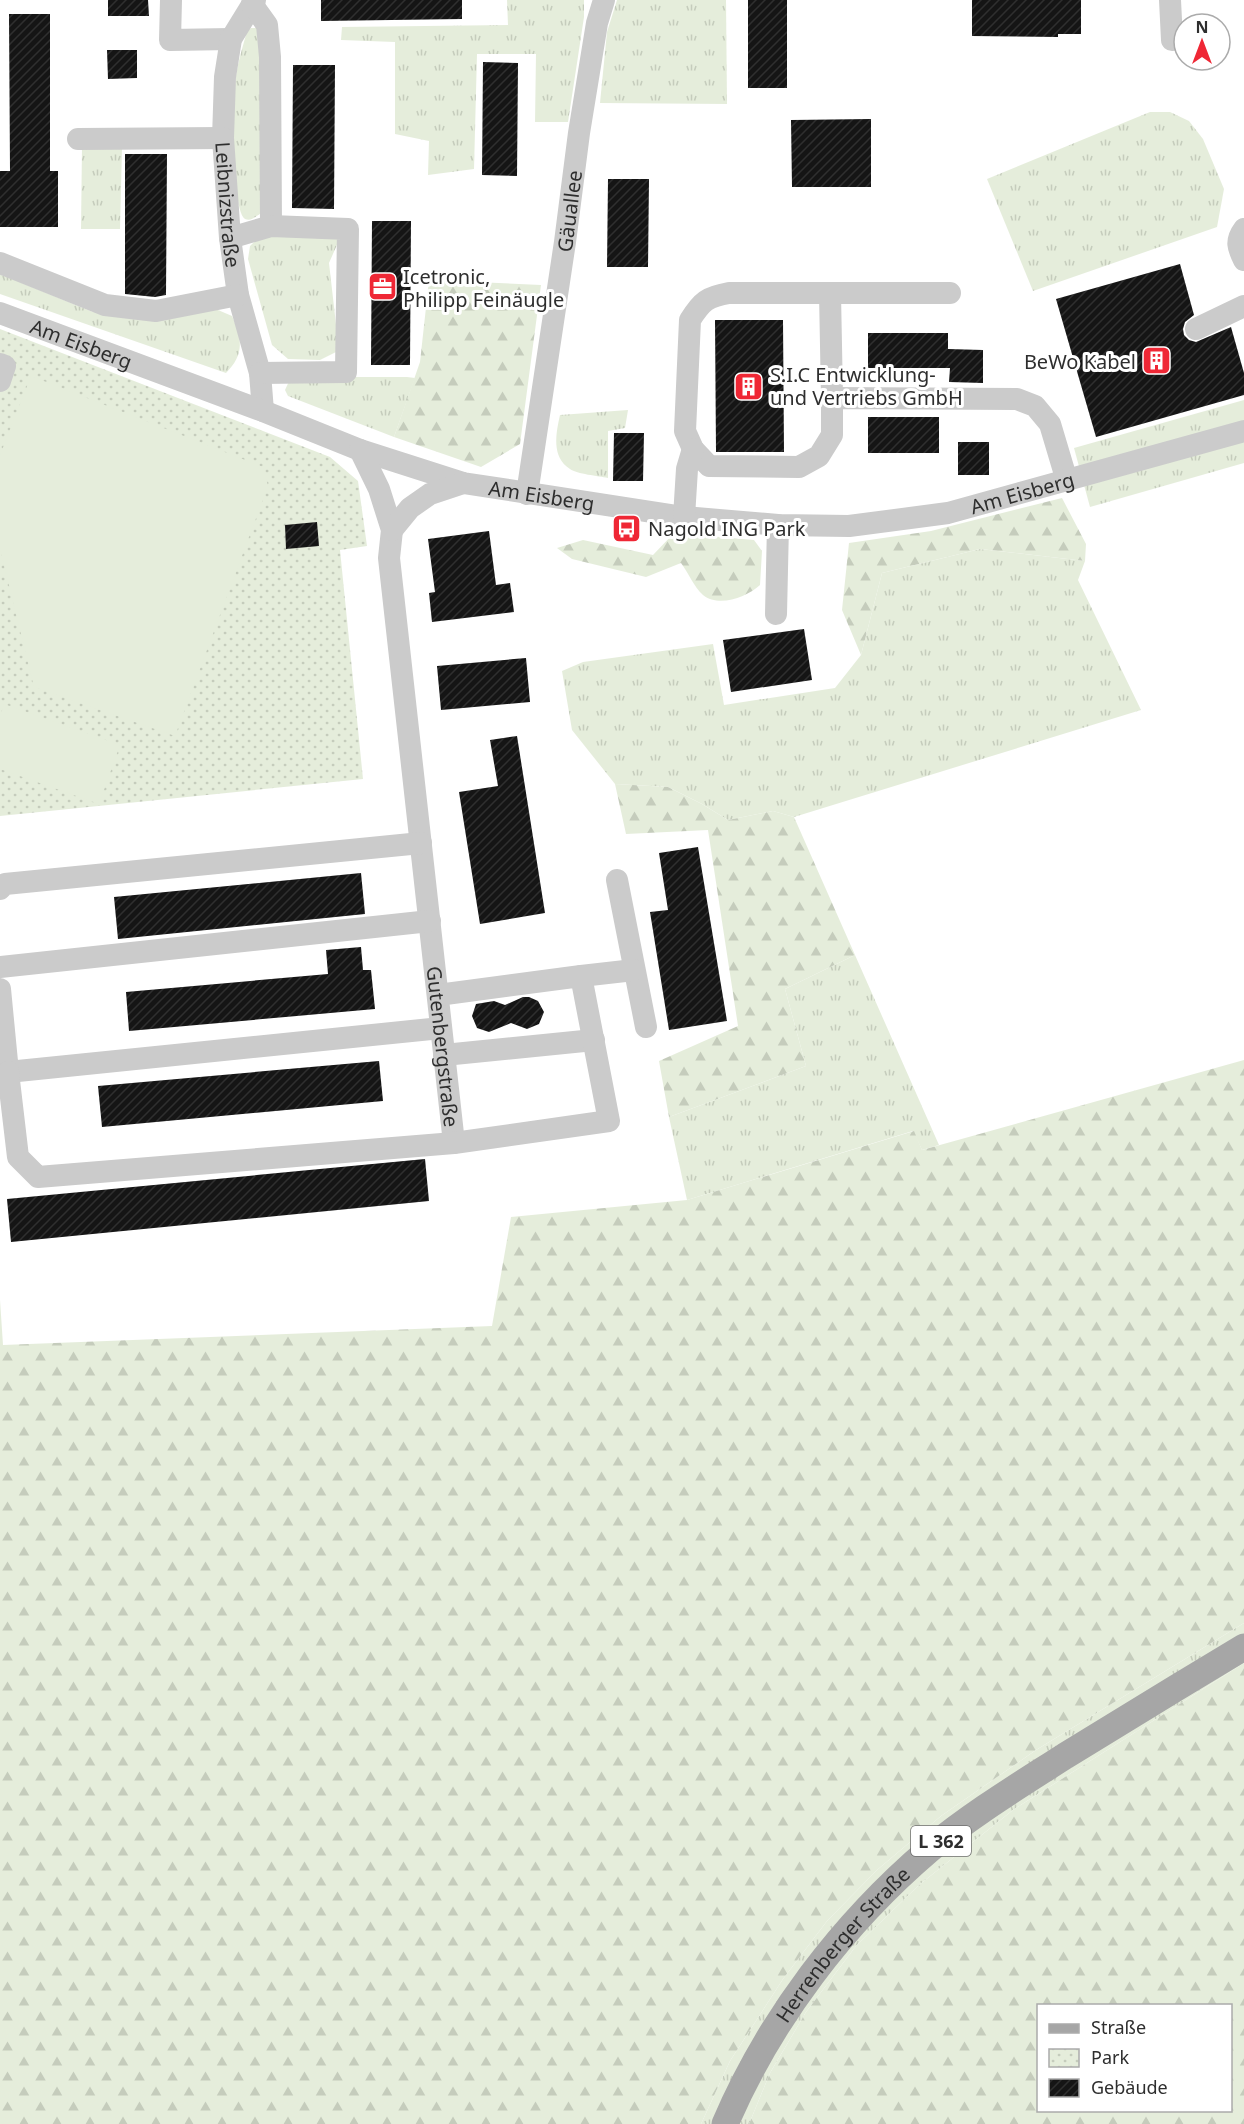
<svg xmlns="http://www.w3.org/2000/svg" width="1244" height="2124" font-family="'Noto Sans',sans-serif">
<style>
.grass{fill:url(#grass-tufts)}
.forest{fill:url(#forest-firs);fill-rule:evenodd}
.park{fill:url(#park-dots)}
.pitch{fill:#e5eddb}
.building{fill:url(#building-hatch)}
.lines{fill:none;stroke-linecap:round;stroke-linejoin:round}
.minor{stroke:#cbcbcb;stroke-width:22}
.major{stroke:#a6a6a6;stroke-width:27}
.labels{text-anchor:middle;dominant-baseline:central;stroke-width:6;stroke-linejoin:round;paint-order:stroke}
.shield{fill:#fff;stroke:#6d6d6d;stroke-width:1.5}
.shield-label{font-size:18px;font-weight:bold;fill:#2e2e2e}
.street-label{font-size:20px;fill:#2e2e2e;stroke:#fff}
.poi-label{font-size:20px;fill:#2e2e2e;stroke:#fff;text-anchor:start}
</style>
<defs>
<pattern id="grass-tufts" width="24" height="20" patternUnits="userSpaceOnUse" patternTransform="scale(1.5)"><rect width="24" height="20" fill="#e5eddb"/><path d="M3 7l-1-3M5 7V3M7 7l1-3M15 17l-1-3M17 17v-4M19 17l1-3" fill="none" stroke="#c5ccbc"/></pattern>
<pattern id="forest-firs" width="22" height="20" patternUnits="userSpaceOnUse" patternTransform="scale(1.5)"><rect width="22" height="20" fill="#e5eddb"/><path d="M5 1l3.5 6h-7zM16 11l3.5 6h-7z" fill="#c5ccbc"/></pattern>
<pattern id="park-dots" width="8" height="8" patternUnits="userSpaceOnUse" patternTransform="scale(1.5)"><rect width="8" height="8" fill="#e5eddb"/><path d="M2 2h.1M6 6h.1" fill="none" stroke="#c5ccbc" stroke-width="1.8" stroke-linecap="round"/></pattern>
<pattern id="building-hatch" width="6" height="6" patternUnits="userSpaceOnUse" patternTransform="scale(1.5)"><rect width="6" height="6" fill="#151515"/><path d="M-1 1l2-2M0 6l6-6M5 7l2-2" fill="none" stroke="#2f2f2f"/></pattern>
</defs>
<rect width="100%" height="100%" fill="#fff"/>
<!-- grass -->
<g class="grass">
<polygon points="507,0 584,0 584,17 568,122 535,122 536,54 477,54 474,169 428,175 429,141 395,134 395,42 341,40 342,27 508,25"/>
<polygon points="617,0 726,0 727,104 600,103 607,32"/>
<path d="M251,28H257L262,34L261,213C256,216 251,222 245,219C231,210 233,95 236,76C238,61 243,46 247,31Z"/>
<polygon points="1150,112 1170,112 1189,121 1203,139 1224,189 1217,227 1033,291 987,179"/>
<polygon points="82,146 122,147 120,229 81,229"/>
<polygon points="260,236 340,238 329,263 338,342 336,352 320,360 288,359 272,345 248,259 250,246"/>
<path d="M0,274L93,312L218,310L232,316C242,339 245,354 226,373L0,294Z"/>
<polygon points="291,377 407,377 415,378 394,437 288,396 285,390"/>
<polygon points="1244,400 1244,463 1090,507 1074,448"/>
<path d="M628,410L625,428L608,431V478C598,476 577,474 570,469C551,457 556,433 560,415Z"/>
<polygon points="980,549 1085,561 1078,580 1141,710 794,817 773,811 728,820 702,804 668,787 615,784 572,730 562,671 583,662 713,644 724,705 835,688 861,655 882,573"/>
<polygon points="855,955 939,1145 922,1150 913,1131 687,1200 669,1117 806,1066 785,989"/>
<polygon points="1244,1623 1244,1663 1013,1810 919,1885 856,1946 806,2012 770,2073 749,2124 701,2124 730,2061 783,1979 827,1921 877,1870 941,1816 1036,1750"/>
</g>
<!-- forest -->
<g class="forest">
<polygon points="429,280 541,285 520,444 481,467 394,437 420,362"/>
<polygon points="1062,498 1086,544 1085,561 980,549 882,573 861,655 842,610 849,543 931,531"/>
<path d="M674,533L754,540L762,551L760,585C747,597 719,608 703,595C694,587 688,572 681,563L646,577L572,559L557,548L583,540L653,555Z"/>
<polygon points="615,784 668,787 702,804 728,820 773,811 794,817 855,955 785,989 806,1066 669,1117 659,1061 738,1026 708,830 626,834"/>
<polygon points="1244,1060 1244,1623 1036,1750 941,1816 877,1870 827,1921 783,1979 730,2061 701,2124 0,2124 0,1300 3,1345 492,1326 511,1217 687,1200 914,1131 922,1150"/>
<path d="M1244,1663V2124H749L770,2073L806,2012L856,1946L919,1885L1013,1810ZM1038,2006H1230V2110H1038Z"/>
</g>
<!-- park -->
<polygon class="park" points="0,329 330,457 358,481 367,546 340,550 363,779 0,816"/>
<!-- pitch -->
<g class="pitch">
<polygon points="31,376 263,467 268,486 175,736 34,687 0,549 0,455"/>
<polygon points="4,704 120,745 99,804 0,769 0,717"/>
</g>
<!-- building -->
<g class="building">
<polygon points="108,0 148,0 149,16 108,16"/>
<polygon points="321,0 462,0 462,19 321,21"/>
<rect x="748" y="0" width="39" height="88"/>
<polygon points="972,0 1081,0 1081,34 1058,34 1058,37 972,36"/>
<polygon points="9,14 50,14 50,171 58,171 58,227 0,227 0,171 10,171"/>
<polygon points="107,50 137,50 137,78 108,79"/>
<polygon points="483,62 518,63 517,176 482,175"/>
<polygon points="293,65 335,65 334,209 292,208"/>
<polygon points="871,119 871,187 792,187 791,120"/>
<polygon points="125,154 167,154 166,295 155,297 125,294"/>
<polygon points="608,179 649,179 648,267 607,267"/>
<polygon points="372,221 411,221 410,365 371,365"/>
<polygon points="1180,264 1194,315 1185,322 1183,329 1184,335 1189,340 1196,342 1231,327 1244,373 1244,395 1096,437 1056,299"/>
<polygon points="715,320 783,320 784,452 716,452"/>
<polygon points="868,333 948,333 948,349 983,350 983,383 949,382 950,368 868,368"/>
<rect x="868" y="417" width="71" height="36"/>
<polygon points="614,433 644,433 643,481 613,481"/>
<rect x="958" y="442" width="31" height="33"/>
<polygon points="317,522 319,546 286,549 285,525"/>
<polygon points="489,531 496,585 510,583 514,612 432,622 429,593 435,592 428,539"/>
<polygon points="804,629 812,680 731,692 723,640"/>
<polygon points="526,658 530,702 441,710 437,666"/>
<polygon points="517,736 545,913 480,924 459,792 498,786 490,740"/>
<polygon points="698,847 727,1021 669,1030 650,912 668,910 659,853"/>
<polygon points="361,873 365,914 118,939 114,897"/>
<polygon points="361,947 363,970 371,970 375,1009 129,1031 126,992 328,974 326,950"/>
<polygon points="523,997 529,997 538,1001 544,1012 539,1024 527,1029 511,1023 489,1032 477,1028 472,1016 476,1004 494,1001 505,1005"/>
<polygon points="379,1061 383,1101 102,1127 98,1086"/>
<polygon points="425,1159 429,1201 11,1242 7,1199"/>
</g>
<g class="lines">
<!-- minor -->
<g class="minor">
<polyline points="171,0 170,40 231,39"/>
<path id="s1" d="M255,0L231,39L225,77L223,138L230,238L238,295L260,373L263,411"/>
<polyline points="1170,0 1172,40"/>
<polyline points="252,4 267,25 270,57 271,226"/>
<polyline points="78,139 223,138"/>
<path d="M1244,229C1235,241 1238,248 1244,260"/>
<polyline points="230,238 271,226 348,229 346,372 260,373"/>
<polyline points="0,263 105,305 156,311 238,295"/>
<polyline points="830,293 832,398"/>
<path d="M950,293H729C707,297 702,301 690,320L685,431L693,449L709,466L799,467L819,456L832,435V398L1017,399L1035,406L1050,424L1067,481"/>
<path id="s2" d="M0,313L263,411L360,450L463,483L684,517L778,525L849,526L948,513L1244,431"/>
<polyline points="1196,329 1244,306"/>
<polyline points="0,364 5,366 0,381"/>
<path id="s3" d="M360,450L379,489L392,530L389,558L454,1143"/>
<path id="s4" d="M527,494L565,242L579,133L597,23L604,0"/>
<polyline points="684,517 687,469 693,449"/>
<polyline points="392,530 410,508 430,494 463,483"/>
<polyline points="776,614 778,525"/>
<polyline points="617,880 646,1027"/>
<polyline points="0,889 5,884 421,843"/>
<polyline points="0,967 430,921"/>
<polyline points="581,976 634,970"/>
<polyline points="0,989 8,1072 441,1028"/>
<polyline points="444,1055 594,1040"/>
<polyline points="8,1072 18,1157 38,1177 454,1143 609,1121 581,976 438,995"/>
</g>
<!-- major -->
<path class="major" id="s5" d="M725,2124C770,2019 843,1923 930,1849C972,1814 1020,1785 1065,1756C1125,1719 1184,1683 1244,1647"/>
</g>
<!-- icons -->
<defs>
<symbol id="office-square" viewBox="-11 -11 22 22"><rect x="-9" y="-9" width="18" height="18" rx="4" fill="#ef2735" stroke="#fff"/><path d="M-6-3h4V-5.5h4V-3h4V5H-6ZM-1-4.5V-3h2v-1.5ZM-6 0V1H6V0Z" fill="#fff"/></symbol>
<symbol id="building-square" viewBox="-11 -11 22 22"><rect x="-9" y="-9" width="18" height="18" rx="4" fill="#ef2735" stroke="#fff"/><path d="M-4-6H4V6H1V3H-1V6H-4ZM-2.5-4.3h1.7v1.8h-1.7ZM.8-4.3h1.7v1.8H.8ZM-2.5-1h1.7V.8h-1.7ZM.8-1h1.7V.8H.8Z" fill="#fff"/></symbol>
<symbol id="bus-square" viewBox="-11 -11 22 22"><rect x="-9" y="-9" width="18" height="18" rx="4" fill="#ef2735" stroke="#fff"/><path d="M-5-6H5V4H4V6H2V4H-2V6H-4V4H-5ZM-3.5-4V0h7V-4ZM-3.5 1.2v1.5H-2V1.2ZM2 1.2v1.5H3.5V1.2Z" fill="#fff"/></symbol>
</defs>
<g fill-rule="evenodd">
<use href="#office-square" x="366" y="270" width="33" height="33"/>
<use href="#building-square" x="1140" y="344" width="33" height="33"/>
<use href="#building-square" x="732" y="370" width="33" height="33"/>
<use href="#bus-square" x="610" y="512" width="33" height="33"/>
</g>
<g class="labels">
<!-- shield labels -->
<rect class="shield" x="911" y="1826" width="60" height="30" rx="4.5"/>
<g class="shield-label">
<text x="941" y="1841">L 362</text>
</g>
<!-- street labels -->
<g class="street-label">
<text stroke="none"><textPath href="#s1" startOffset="212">Leibnizstraße</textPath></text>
<text stroke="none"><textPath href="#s4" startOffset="286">Gäuallee</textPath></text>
<text stroke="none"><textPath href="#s2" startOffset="87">Am Eisberg</textPath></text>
<text stroke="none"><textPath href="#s2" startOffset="1059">Am Eisberg</textPath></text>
<text stroke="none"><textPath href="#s2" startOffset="573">Am Eisberg</textPath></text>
<text stroke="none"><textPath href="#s3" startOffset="606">Gutenbergstraße</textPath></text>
<text stroke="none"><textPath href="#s5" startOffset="216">Herrenberger Straße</textPath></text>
</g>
<!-- poi labels -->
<g class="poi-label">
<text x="403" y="276">Icetronic,<tspan x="403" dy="23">Philipp Feinäugle</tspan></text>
<text x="1136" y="361" text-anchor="end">BeWo Kabel</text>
<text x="770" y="374">S.I.C Entwicklung-<tspan x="770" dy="23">und Vertriebs GmbH</tspan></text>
<text x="648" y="528">Nagold ING Park</text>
</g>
</g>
<!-- legend -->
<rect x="1037" y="2004" width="195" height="108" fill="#ffffff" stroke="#ababab" stroke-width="1.5"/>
<rect x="1049" y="2024" width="30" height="9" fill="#a6a6a6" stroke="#ababab" stroke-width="1.5"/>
<text x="1091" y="2034" font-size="18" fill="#2e2e2e">Straße</text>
<rect x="1049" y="2049" width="30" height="18" fill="url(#park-dots)" stroke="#ababab" stroke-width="1.5"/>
<text x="1091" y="2064" font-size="18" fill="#2e2e2e">Park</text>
<rect x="1049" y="2079" width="30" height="18" fill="url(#building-hatch)" stroke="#ababab" stroke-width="1.5"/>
<text x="1091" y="2094" font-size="18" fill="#2e2e2e">Gebäude</text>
<!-- north arrow -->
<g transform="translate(1202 42)"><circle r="28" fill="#ffffff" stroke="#ababab" stroke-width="1.5"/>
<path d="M0-4.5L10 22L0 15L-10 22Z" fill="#ef2735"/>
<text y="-9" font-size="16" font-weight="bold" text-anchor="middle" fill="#2e2e2e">N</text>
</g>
</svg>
